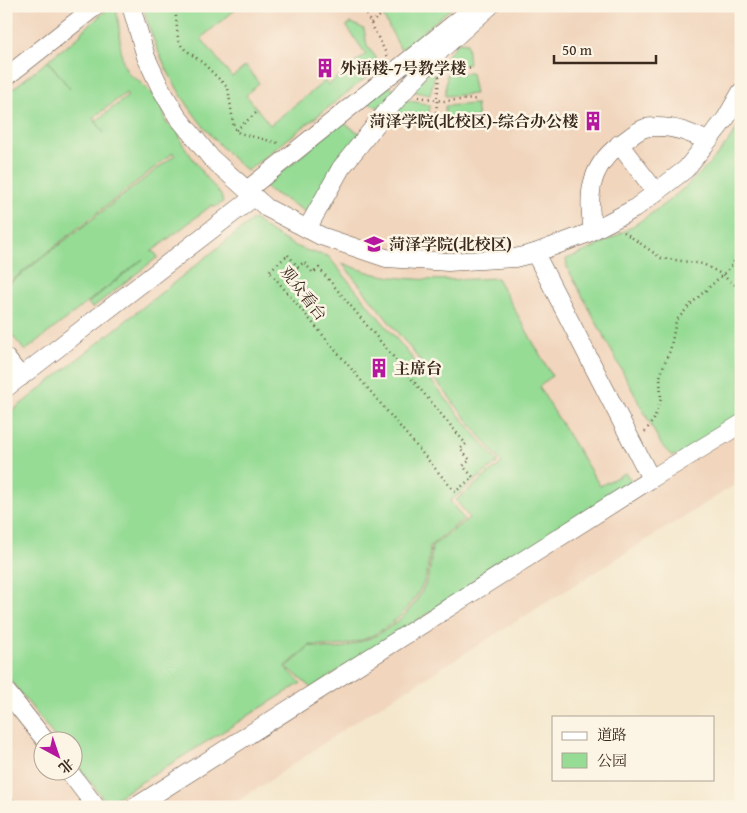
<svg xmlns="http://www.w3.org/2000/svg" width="747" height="813" font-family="'Gentium Book Plus','Noto Serif SC',serif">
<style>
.built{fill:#f1d5bd;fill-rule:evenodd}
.green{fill:#96dc95;stroke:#68835a;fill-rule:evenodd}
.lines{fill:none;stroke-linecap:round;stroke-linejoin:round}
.minor-casing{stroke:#574638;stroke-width:19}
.path{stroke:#574638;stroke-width:2.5;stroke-dasharray:1 4;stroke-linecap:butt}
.minor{stroke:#fff;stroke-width:18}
.labels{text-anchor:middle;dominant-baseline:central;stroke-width:5;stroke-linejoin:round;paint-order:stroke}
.poi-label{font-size:16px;font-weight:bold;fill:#3b2a1e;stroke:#fcf5e5;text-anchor:start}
.street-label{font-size:16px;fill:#3b2a1e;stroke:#fcf5e5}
</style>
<rect width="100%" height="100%" fill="#fcf5e5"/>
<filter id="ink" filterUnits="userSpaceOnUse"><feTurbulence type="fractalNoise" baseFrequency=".02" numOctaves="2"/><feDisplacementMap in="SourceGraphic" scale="10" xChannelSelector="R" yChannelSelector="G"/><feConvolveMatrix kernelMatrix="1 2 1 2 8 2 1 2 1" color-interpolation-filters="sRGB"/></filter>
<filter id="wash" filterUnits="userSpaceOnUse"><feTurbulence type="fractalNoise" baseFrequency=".0096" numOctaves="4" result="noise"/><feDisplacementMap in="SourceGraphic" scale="20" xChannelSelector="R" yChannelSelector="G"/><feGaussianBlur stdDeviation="1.12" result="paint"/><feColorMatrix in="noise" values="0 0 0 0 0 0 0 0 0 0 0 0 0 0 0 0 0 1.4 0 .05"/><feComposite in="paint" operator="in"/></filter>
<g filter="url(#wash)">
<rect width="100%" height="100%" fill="#f4e7cc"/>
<!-- built -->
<path class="built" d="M6,6H741V481L350,725L269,781L228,807H6ZM42,740H72V770H42Z"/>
<!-- green -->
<g class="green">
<path d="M143,6H240L201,38L232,77L246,66L259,83L246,95L270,125L325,81L328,85L366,54L347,27V25L352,23L364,29L367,46L375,56L380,67L247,171C197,129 159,70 143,6Z"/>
<polygon points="378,6 454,6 401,50"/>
<path d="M109,8L116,11C122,29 117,61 130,75C132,77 137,79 139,81C150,91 166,108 166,123L178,131L182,143L203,173L221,195L223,202L215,207L212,205L151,252H154L158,257L92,308L88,303L143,259L25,351L6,328V286L175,155L173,153L168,157L6,285V94L48,61L70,89L48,60L81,35V32ZM126,93L128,96L96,121L104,133L93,118Z"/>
<polygon points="459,42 467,43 469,64 446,66 447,55"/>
<polygon points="428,73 435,74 430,95 412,91"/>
<polygon points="471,73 475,94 445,96 447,74"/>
<polygon points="388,86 397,91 379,108 367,102"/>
<polygon points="406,100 430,105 428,126 390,117"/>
<polygon points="476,104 479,125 462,127 445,126 445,106"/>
<polygon points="342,122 361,134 308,213 264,187"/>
<path d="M741,122V417L679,455L672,456L662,446L567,267L566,259C627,238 709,179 741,122Z"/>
<path d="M254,219C276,237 299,251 328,256L498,462L450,501L464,519L430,546C429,556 429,567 426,576C413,614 377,641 337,646C329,647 319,645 310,645L285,667L301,683L111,801H105L73,760L72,740H57L6,674V416Z"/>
<path d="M342,263C353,267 364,271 375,274C415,282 456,280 497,278L552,376L539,387L600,486L625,473L634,483L311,688L287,667L310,646C318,647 326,649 333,649C342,649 352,645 360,642C392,631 420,607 429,573C431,564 431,555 432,546L469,518L456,500L502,463Z"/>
</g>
</g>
<g filter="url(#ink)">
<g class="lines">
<defs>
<g id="minor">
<polyline points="131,6 146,57 160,87 177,116 211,158 267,208 321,236 386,258 448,262 515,258 535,253 586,234 634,209 686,169 726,118 741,92"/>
<polyline points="6,77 96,6"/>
<polyline points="619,144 656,192"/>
<polyline points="247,190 476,6"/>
<polyline points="307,229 341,168 391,106 442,49 490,6"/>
<path d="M593,230C586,191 591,163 626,140C631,136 639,130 645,128C649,127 653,127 657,127C677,127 690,133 708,141"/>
<polyline points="6,358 21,377"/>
<polyline points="6,388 254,197"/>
<polyline points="651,479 741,424"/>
<polyline points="6,691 45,740"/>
<polyline points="68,770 96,807"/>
<polyline points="6,805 7,807"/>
<polyline points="135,807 651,479 535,253"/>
</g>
</defs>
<!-- minor casing -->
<use href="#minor" class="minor-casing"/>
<!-- path -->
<g class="path">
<polyline points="175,6 178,39 182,47 203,63 228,88 234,128 239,133 278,143"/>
<polyline points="362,6 389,59"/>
<polyline points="371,23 392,6"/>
<polyline points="444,70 456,70 472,68"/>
<polyline points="419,97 443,101 477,99"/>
<polyline points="435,127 439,76"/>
<polyline points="236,130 257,112"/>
<polyline points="624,232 661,258 703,264 723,275 728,280 741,289"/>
<polygon points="288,255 298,267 304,262 313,273 319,268 466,444 460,449 470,460 463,466 473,477 455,492 269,271"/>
<polyline points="645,432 654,419 661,399 660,377 664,364 670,351 676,321 692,303 730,268 741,251"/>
</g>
<!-- minor -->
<use href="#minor" class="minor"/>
</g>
</g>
<!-- icons -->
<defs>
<symbol id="building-bare" viewBox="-9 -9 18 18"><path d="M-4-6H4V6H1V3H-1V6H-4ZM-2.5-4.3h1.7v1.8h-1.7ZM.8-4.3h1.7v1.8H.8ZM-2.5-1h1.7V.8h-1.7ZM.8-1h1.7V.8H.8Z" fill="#b5179e" stroke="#fcf5e5" stroke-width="2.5" paint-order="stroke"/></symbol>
<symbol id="university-bare" viewBox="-9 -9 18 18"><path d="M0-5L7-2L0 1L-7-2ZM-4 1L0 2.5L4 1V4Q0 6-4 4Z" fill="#b5179e" stroke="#fcf5e5" stroke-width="2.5" paint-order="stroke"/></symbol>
</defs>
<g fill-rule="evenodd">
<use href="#building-bare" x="311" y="54" width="28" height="28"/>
<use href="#building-bare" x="579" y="107" width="28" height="28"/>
<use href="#university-bare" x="360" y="230" width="28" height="28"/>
<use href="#building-bare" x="365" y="354" width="28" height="28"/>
</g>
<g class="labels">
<!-- poi labels -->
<g class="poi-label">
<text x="340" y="68">外语楼-7号教学楼</text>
<text x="578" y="121" text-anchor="end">菏泽学院(北校区)-综合办公楼</text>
<text x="389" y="244">菏泽学院(北校区)</text>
<text x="394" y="368">主席台</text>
</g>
<!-- street labels -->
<g class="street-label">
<text transform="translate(304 293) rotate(52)">观众看台</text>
</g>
</g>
<!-- margin -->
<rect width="747" height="813" fill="none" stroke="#fcf5e5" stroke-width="25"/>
<!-- legend -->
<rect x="552" y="716" width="162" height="65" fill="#fcf5e5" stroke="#afa495"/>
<rect x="562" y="732" width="25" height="8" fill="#ffffff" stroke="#afa495"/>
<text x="597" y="740" font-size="15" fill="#3b2a1e">道路</text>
<rect x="562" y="753" width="25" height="15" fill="#96dc95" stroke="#afa495"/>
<text x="597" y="766" font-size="15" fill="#3b2a1e">公园</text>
<!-- north arrow -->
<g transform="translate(58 756) rotate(140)"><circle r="24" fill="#fcf5e5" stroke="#afa495"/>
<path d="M0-4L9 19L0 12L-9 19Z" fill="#b5179e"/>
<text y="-8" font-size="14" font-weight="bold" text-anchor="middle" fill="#3b2a1e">北</text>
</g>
<!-- scale -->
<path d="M554 55v8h102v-8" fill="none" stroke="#3b2a1e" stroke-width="2.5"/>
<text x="562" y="55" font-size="15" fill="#3b2a1e" stroke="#fcf5e5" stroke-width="4" paint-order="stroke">50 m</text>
</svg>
